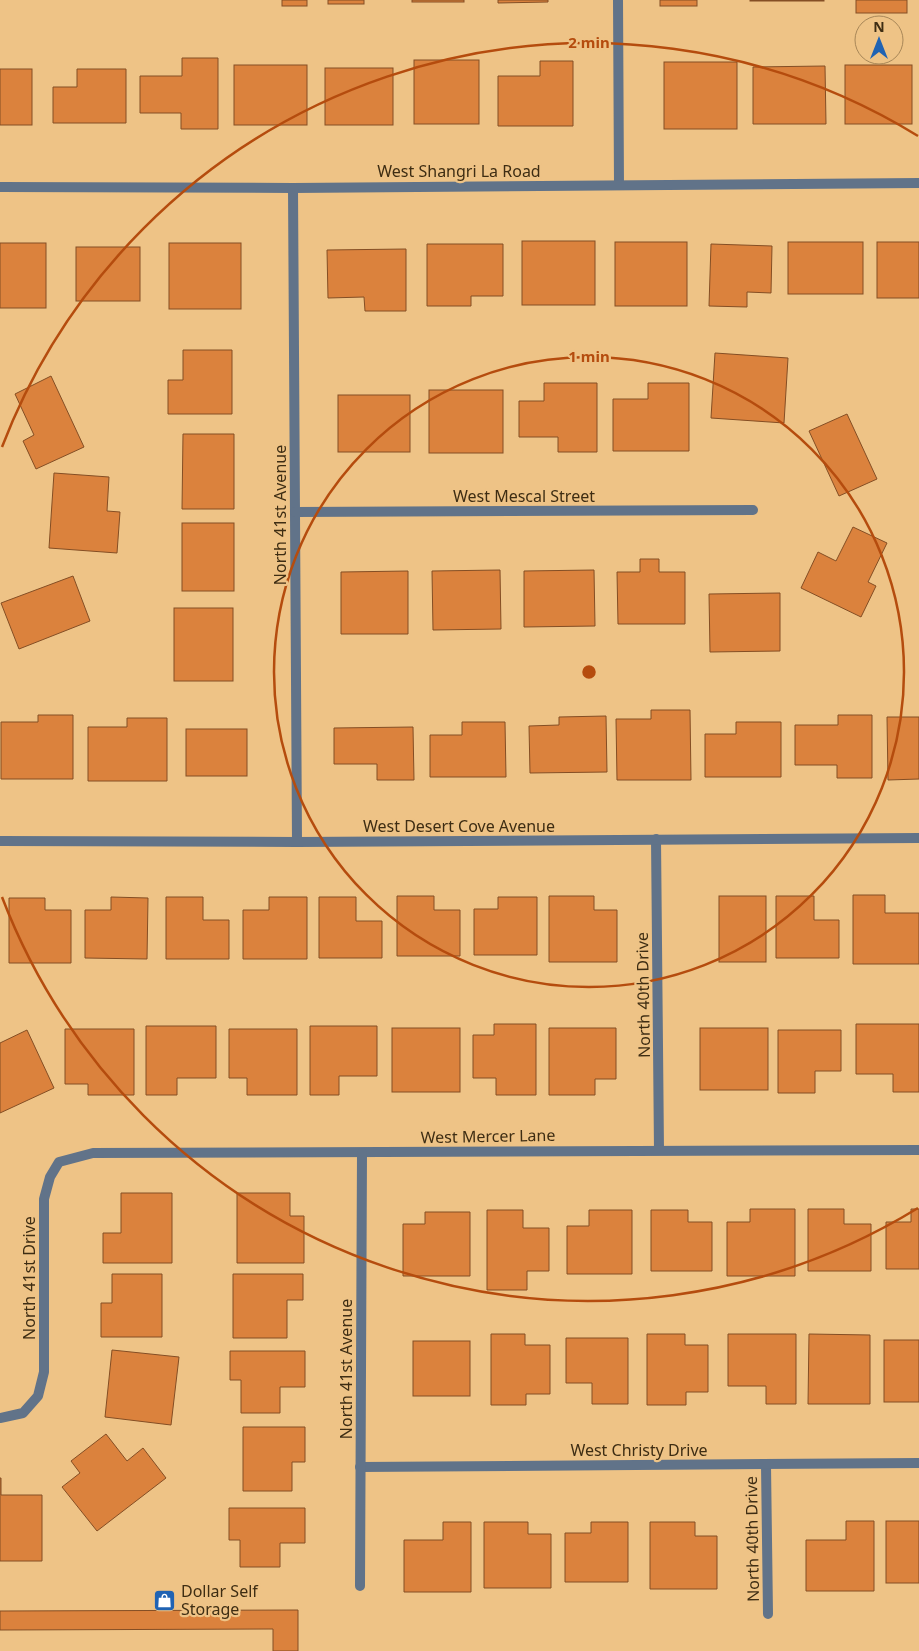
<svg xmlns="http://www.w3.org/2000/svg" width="919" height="1651" font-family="'Noto Sans',sans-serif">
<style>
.building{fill:#db823d;stroke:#844e24}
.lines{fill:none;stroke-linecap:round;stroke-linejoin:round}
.street{stroke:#617389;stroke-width:10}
.ring{fill:none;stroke:#b54c0e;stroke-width:2.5}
.labels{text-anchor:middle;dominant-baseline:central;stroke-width:4.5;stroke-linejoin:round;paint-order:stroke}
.street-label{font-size:16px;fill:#3e2d13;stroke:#eec386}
.poi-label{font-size:16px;fill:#3e2d13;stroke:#eec386;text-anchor:start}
.centre{fill:#b54c0e;stroke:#eec386;stroke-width:2.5}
.ring-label{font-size:15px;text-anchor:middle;font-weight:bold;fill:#b54c0e;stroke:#eec386;stroke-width:4.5;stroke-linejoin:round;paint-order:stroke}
</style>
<rect width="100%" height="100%" fill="#eec386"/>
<!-- building -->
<g class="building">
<rect x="282" y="0" width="25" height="6"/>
<rect x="328" y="0" width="36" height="4"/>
<rect x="412" y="0" width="52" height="2"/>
<polygon points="498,0 548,0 548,2 498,3"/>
<rect x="660" y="0" width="37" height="6"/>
<rect x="750" y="0" width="74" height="1"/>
<rect x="856" y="0" width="51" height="13"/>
<polygon points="182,58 218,58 218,129 181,129 181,113 140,113 140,76 182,76"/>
<rect x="414" y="60" width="65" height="64"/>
<polygon points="540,61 573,61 573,126 498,126 498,76 540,76"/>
<rect x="664" y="62" width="73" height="67"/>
<rect x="234" y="65" width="73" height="60"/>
<rect x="845" y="65" width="67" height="59"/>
<polygon points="825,66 826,124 753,124 753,67"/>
<rect x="325" y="68" width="68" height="57"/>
<rect x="0" y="69" width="32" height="56"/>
<polygon points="77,69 126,69 126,123 53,123 53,87 77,87"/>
<rect x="522" y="241" width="73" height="64"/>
<rect x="615" y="242" width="72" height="64"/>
<rect x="788" y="242" width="75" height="52"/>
<rect x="877" y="242" width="42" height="56"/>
<rect x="0" y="243" width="46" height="65"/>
<rect x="169" y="243" width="72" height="66"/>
<polygon points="427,244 503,244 503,296 471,296 471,306 427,306"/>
<polygon points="711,244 772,246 771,293 747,292 747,307 709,306"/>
<rect x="76" y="247" width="64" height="54"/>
<polygon points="406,249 406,311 365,311 364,297 328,298 327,250"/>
<polygon points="183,350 232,350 232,414 168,414 168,380 183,380"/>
<polygon points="715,353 788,358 784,423 711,418"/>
<polygon points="51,376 84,447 36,469 23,441 34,435 15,394"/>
<polygon points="544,383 597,383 597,452 558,452 558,437 519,437 519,401 544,401"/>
<polygon points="648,383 689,383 689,451 613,451 613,399 648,399"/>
<rect x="429" y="390" width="74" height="63"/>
<rect x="338" y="395" width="72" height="57"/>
<polygon points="847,414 877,479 839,496 809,431"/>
<polygon points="183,434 234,434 234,509 182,509"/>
<polygon points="54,473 109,477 107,511 120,512 117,553 49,548"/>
<rect x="182" y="523" width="52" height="68"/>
<polygon points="853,527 887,543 868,582 876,586 861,617 801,588 818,552 836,561"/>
<polygon points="640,559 659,559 659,572 685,572 685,624 618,624 617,572 640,572"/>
<polygon points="500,570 501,629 433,630 432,571"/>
<polygon points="594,570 595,626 524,627 524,571"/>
<polygon points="408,571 408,634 341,634 341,572"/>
<polygon points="73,576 90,621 19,649 1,603"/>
<polygon points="780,593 780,651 710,652 709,594"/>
<rect x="174" y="608" width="59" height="73"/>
<polygon points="651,710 690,710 691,780 617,780 616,719 651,719"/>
<polygon points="38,715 73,715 73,779 1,779 1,722 38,722"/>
<polygon points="838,715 872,715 872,778 837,778 837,765 795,765 795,725 838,725"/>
<polygon points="606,716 607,772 530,773 529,726 559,725 559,717"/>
<polygon points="887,717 919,717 919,779 888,780"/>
<polygon points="127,718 167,718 167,781 88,781 88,727 127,727"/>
<polygon points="462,722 505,722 506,777 430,777 430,735 462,735"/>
<polygon points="736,722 781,722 781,777 705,777 705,734 736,734"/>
<polygon points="413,727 414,780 377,780 377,764 334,764 334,728"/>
<rect x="186" y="729" width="61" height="47"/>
<polygon points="853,895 885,895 885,913 919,913 919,964 853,964"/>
<polygon points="397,896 434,896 434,910 460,910 460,956 397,956"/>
<polygon points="549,896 594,896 594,910 617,910 617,962 549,962"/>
<rect x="719" y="896" width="47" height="66"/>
<polygon points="776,896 814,896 814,920 839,920 839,958 776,958"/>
<polygon points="111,897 148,898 147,959 85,958 85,910 111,910"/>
<polygon points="166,897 203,897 203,920 229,920 229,959 166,959"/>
<polygon points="269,897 307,897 307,959 243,959 243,910 269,910"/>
<polygon points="319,897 356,897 356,921 382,921 382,958 319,958"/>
<polygon points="498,897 537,897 537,955 474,955 474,909 498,909"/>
<polygon points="9,898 45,898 45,910 71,910 71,963 9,963"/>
<polygon points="494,1024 536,1024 536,1095 496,1095 496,1078 473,1078 473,1035 494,1035"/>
<polygon points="856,1024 919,1024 919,1092 893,1092 893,1074 856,1074"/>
<polygon points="146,1026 216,1026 216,1078 177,1078 177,1095 146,1095"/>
<polygon points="310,1026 377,1026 377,1076 339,1076 339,1095 310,1095"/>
<rect x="392" y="1028" width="68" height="64"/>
<polygon points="549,1028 616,1028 616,1079 595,1079 595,1095 549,1095"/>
<rect x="700" y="1028" width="68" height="62"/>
<polygon points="65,1029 134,1029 134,1095 88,1095 88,1084 65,1084"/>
<polygon points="229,1029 297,1029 297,1095 247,1095 247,1078 229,1078"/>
<polygon points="27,1030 54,1088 0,1113 0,1043"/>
<polygon points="778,1030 841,1030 841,1071 815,1071 815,1093 778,1093"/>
<polygon points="121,1193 172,1193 172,1263 103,1263 103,1233 121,1233"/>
<polygon points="237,1193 290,1193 290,1216 304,1216 304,1263 237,1263"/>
<polygon points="750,1209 795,1209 795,1276 727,1276 727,1222 750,1222"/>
<polygon points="808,1209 844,1209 844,1224 871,1224 871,1271 808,1271"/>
<polygon points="911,1209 919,1209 919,1269 886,1269 886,1222 911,1222"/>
<polygon points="487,1210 523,1210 523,1228 549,1228 549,1271 527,1271 527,1290 487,1290"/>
<polygon points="589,1210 632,1210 632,1274 567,1274 567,1226 589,1226"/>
<polygon points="651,1210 688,1210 688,1222 712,1222 712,1271 651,1271"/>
<polygon points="425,1212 470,1212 470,1276 403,1276 403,1224 425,1224"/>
<polygon points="112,1274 162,1274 162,1337 101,1337 101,1303 112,1303"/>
<polygon points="233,1274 303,1274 303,1300 287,1300 287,1338 233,1338"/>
<polygon points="491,1334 525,1334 525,1345 550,1345 550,1394 526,1394 526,1405 491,1405"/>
<polygon points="647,1334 685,1334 685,1345 708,1345 708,1392 686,1392 686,1405 647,1405"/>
<polygon points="728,1334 796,1334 796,1404 766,1404 766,1386 728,1386"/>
<polygon points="809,1334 870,1335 870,1404 808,1404"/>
<polygon points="566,1338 628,1338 628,1404 592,1404 592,1383 566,1383"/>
<rect x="884" y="1340" width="35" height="62"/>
<rect x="413" y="1341" width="57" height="55"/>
<polygon points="112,1350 179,1357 171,1425 105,1417"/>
<polygon points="230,1351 305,1351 305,1387 280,1387 280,1413 241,1413 241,1380 230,1380"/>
<polygon points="243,1427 305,1427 305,1462 292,1462 292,1491 243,1491"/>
<polygon points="106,1434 127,1461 143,1448 166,1478 97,1531 62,1487 80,1473 71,1461"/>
<polygon points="0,1478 1,1478 1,1495 42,1495 42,1561 0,1561"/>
<polygon points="229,1508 305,1508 305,1543 280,1543 280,1567 240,1567 240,1540 229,1540"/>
<polygon points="846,1521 874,1521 874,1591 806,1591 806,1540 846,1540"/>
<rect x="886" y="1521" width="33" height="62"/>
<polygon points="443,1522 471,1522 471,1592 404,1592 404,1540 443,1540"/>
<polygon points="484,1522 528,1522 528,1534 551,1534 551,1588 484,1588"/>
<polygon points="591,1522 628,1522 628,1582 565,1582 565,1533 591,1533"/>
<polygon points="650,1522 695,1522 695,1536 717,1536 717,1589 650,1589"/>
<polygon points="298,1610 298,1651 273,1651 273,1629 0,1630 0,1611"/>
</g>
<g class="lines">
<!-- street -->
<g class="street">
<polyline points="618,0 619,185"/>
<polyline points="0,187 293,188 919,183"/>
<polyline points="293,188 297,842"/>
<polyline points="295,512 753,510"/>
<polyline points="656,839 659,1150"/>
<polyline points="0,841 297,842 919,838"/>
<polyline points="0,1418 23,1413 38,1396 44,1372 44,1199 50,1177 59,1162 93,1153 919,1150"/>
<polyline points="766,1465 768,1614"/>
<polyline points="360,1467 919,1463"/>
<polyline points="360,1586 362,1153"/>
</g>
</g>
<!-- distance rings -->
<g class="ring">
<circle cx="589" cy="672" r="315"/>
<path d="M918 1208A629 629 0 0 1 2 897M2 447A629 629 0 0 1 918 136"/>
</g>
<!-- icons -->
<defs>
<symbol id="shop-square" viewBox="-11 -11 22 22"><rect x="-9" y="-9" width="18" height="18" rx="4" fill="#2063b3" stroke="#eec386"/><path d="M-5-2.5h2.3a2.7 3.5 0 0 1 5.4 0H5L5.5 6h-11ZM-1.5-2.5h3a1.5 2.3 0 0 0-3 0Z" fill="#fff"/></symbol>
</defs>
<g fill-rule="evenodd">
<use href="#shop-square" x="152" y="1588" width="25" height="25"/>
</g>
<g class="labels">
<!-- street labels -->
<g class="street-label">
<text x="459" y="171">West Shangri La Road</text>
<text x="524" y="496">West Mescal Street</text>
<text transform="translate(280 515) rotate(-90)">North 41st Avenue</text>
<text x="459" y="826">West Desert Cove Avenue</text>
<text transform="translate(643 995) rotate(-91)">North 40th Drive</text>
<text transform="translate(488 1136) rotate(-1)">West Mercer Lane</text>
<text transform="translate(29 1278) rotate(-90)">North 41st Drive</text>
<text transform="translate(346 1369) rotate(-90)">North 41st Avenue</text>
<text x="639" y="1450">West Christy Drive</text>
<text transform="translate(752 1539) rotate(-91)">North 40th Drive</text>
</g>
<!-- poi labels -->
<g class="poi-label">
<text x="181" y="1591">Dollar Self<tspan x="181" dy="18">Storage</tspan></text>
</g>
</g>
<circle cx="589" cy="672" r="8" class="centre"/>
<g class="ring-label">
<text x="589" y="48">2 min</text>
<text x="589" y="362">1 min</text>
</g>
<!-- north arrow -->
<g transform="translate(879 40)"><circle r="24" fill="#eec386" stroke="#a88758"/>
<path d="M0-4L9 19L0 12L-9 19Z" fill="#2063b3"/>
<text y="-8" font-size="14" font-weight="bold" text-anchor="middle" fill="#3e2d13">N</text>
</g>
</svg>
